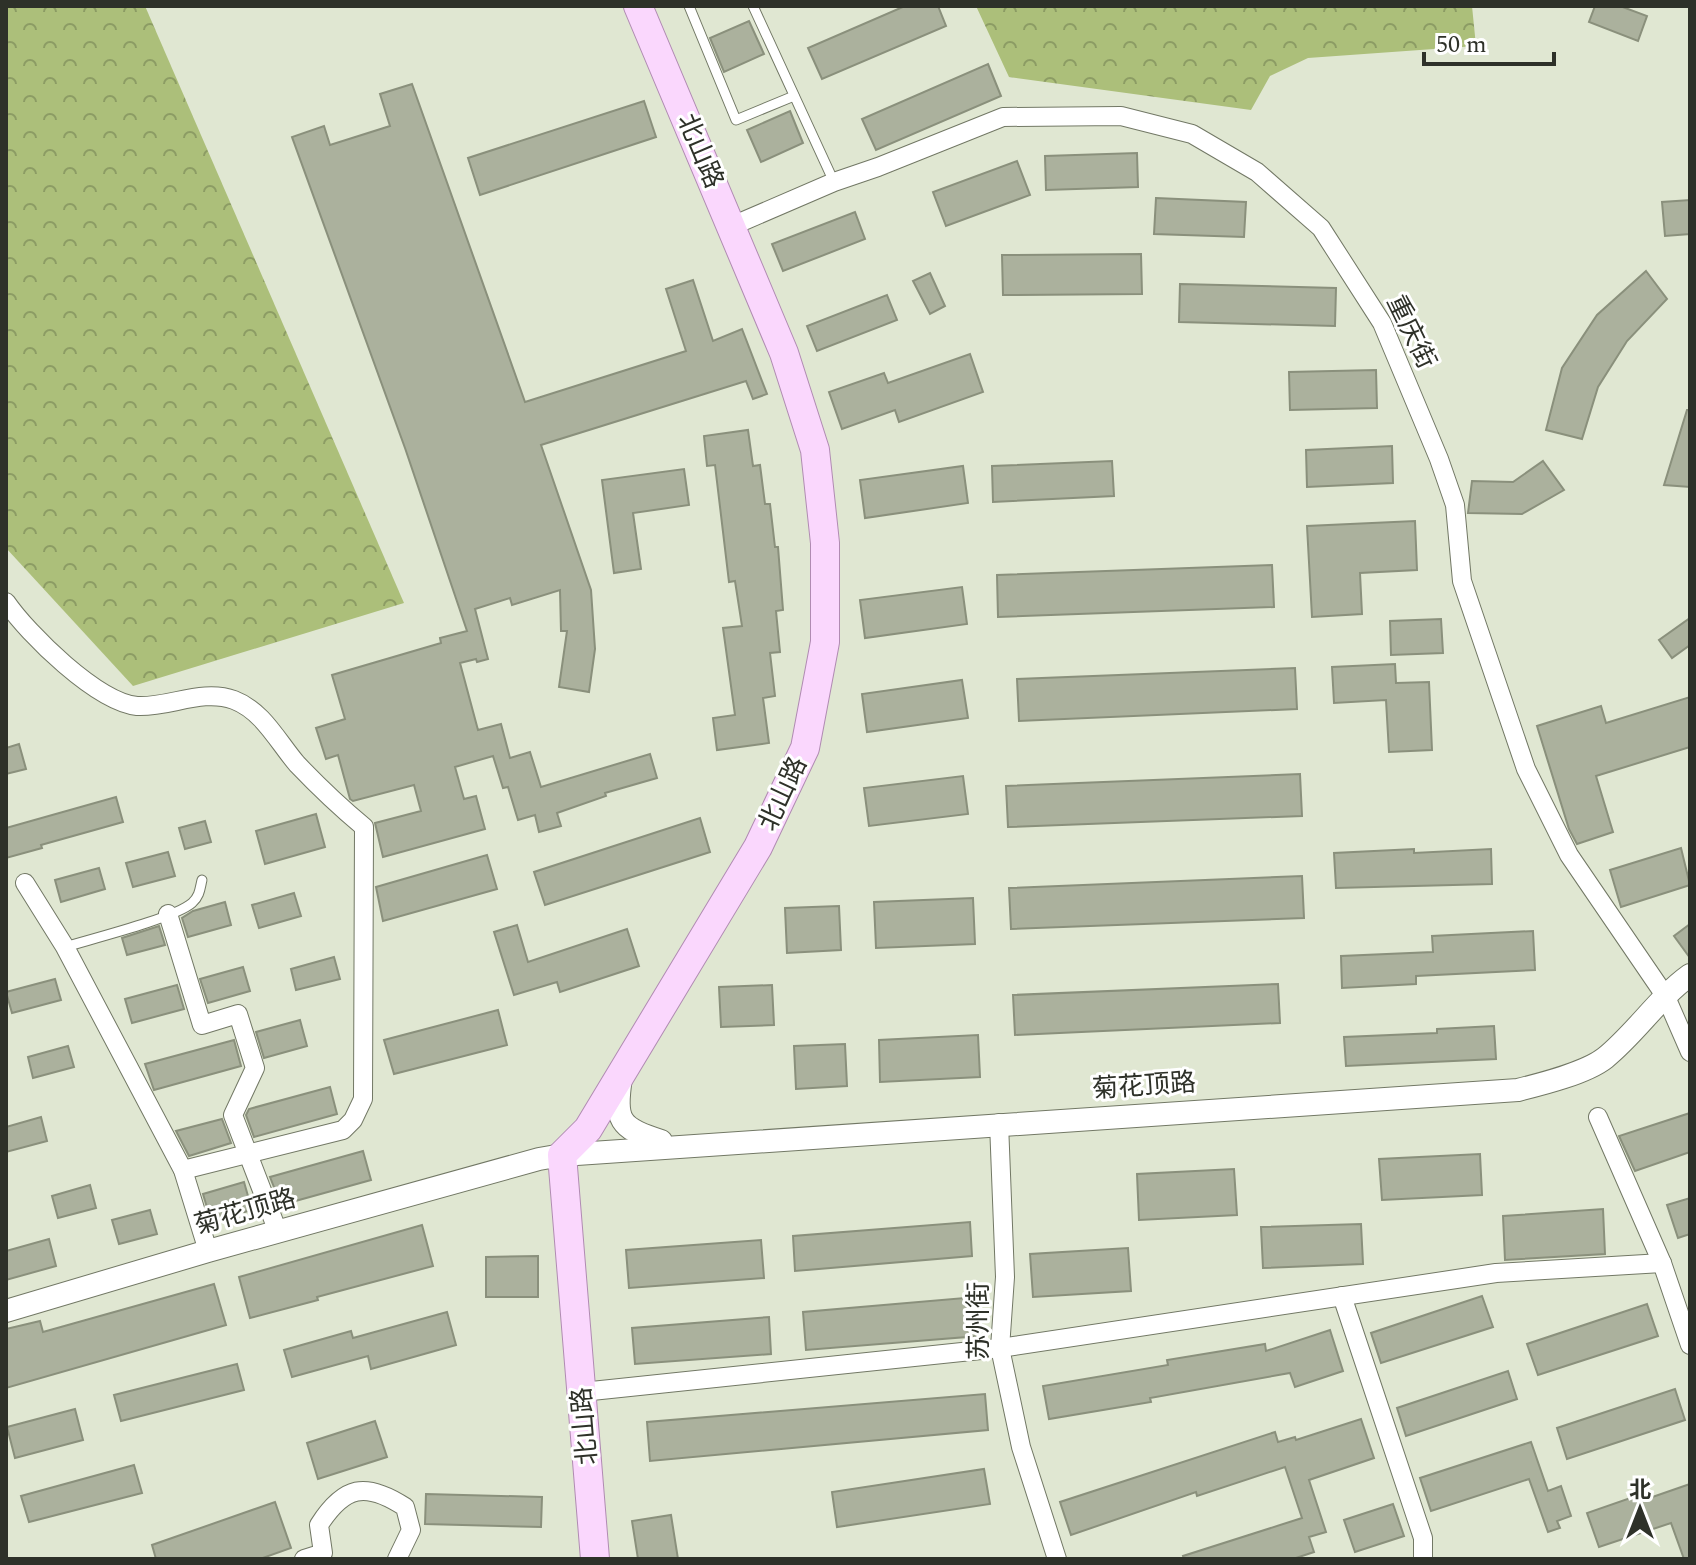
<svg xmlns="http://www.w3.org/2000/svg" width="1696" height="1565" font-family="Spectral,'Noto Sans SC',serif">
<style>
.forest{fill:url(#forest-crowns)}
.building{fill:#abb19d;stroke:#8a907c;stroke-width:2}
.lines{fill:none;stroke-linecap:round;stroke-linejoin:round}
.service-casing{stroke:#727865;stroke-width:11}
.minor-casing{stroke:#727865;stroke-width:20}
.tertiary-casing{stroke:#727865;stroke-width:24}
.primary-casing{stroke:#b08bb2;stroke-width:30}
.service{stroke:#fff;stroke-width:9}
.minor{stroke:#fff;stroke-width:18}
.tertiary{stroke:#fff;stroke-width:22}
.primary{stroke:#fad7fd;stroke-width:28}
.labels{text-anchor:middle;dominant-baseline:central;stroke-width:6;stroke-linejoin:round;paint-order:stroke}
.street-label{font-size:26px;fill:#2e3129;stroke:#fff}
</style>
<defs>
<pattern id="forest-crowns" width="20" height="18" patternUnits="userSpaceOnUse" patternTransform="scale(2)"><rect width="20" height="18" fill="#acbf7a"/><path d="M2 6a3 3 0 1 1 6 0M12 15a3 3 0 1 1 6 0" fill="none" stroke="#8c9c64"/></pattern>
</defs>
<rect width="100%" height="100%" fill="#e0e7d2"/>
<!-- forest -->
<g class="forest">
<polygon points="6,6 145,6 404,603 133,686 6,548"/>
<polygon points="976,6 1472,6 1476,46 1308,58 1270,76 1251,110 1009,77"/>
</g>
<!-- building -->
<g class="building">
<polygon points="905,6 938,6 946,26 822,79 808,48"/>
<polygon points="1595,6 1620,6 1647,16 1638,41 1589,22"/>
<polygon points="749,21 764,54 724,72 710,38"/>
<polygon points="988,64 1001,96 876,150 862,119"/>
<polygon points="412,84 525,402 686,351 666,289 693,280 713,341 742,329 767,394 753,399 746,381 541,445 591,590 595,649 589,692 559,687 567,631 561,631 560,590 512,605 510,598 475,609 488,659 477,662 476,659 460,663 478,730 501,724 510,758 530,752 541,787 650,754 657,778 605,793 606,796 557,813 561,826 539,832 535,815 518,820 508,787 503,788 493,756 455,767 464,799 476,796 485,829 383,857 375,823 421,811 414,785 353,801 350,799 338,755 326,759 316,728 345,719 332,675 441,643 440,638 467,631 405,448 292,137 324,126 330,145 390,126 380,94"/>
<polygon points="644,101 656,137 480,195 468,158"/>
<polygon points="790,111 803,143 761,162 747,130"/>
<polygon points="1137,153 1138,187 1046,190 1045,156"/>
<polygon points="1017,161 1030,195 946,226 933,192"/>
<polygon points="1156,198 1246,202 1244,237 1154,234"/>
<polygon points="1690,200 1690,234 1665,236 1662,202"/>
<polygon points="855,212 865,239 783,271 772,244"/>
<polygon points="1141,254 1142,294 1003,295 1002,255"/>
<polygon points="1646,271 1667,299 1627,341 1598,387 1582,439 1546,430 1562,368 1597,315"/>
<polygon points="930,273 945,306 930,314 913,281"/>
<polygon points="1180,284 1336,288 1335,326 1179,322"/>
<polygon points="887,295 897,320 817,351 807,326"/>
<polygon points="970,354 983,392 899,422 895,410 842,429 829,392 884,373 888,383"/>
<polygon points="1376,370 1377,408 1290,410 1289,372"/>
<polygon points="1687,410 1690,410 1690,487 1664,485"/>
<polygon points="748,430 753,466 760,465 765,504 770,504 775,547 778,547 783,610 776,611 780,652 770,653 775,696 763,698 769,743 717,750 713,718 735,715 723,628 742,626 735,581 729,582 715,465 707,466 704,436"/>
<polygon points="1392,446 1393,483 1307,487 1306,450"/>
<polygon points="1112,461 1114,496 993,502 992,466"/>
<polygon points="1543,461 1564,490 1522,514 1468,513 1472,481 1513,482"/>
<polygon points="963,466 968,503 865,518 860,480"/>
<polygon points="684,469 689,505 633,513 641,569 614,573 602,480"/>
<polygon points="1415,521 1417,570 1360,573 1362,614 1312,617 1307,526"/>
<polygon points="1272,565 1274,607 998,617 997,575"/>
<polygon points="962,587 967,624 865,638 860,600"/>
<polygon points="1690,618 1690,645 1672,658 1659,640"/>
<polygon points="1441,619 1443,653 1391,655 1390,621"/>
<polygon points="1395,664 1396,683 1429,682 1432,750 1389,752 1386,700 1334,703 1332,667"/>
<polygon points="1295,668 1297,709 1019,721 1017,679"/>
<polygon points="962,680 968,718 867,732 862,694"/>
<polygon points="1690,697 1690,747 1596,776 1613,832 1577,844 1569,829 1537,726 1601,706 1606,723"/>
<polygon points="19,744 26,769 6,774 6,748"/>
<polygon points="1300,774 1302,816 1008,827 1006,786"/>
<polygon points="963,776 968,814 869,826 864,788"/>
<polygon points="116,797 123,822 41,845 42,848 6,858 6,828"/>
<polygon points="316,814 325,847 265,864 256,831"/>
<polygon points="700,818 710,852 545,905 534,872"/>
<polygon points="205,821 211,842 185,849 179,828"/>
<polygon points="1681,848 1690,885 1621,907 1610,870"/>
<polygon points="1414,849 1414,853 1491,849 1492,884 1336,888 1334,853"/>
<polygon points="168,852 175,876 133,887 126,863"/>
<polygon points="487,855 497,889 383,921 376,887"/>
<polygon points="99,868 105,889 61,902 55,880"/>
<polygon points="1302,876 1304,918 1011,929 1009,888"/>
<polygon points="294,893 301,916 259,928 252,905"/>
<polygon points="973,898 975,944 876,948 874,902"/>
<polygon points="225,902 231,925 188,937 182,918 193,911"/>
<polygon points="839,906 841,950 787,953 785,908"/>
<polygon points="1690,924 1690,958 1674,936"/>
<polygon points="517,925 528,962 627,929 639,966 560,992 557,982 514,995 494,932"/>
<polygon points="159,926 165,945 127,955 122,938"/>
<polygon points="1533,931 1535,970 1416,976 1416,984 1342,988 1341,956 1433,952 1432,936"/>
<polygon points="334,957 340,979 296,990 291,969"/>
<polygon points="243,967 250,991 208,1003 200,979"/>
<polygon points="55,979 61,1000 12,1013 6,992"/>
<polygon points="1278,984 1280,1023 1015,1035 1013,995"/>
<polygon points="177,985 184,1009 132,1023 125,999"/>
<polygon points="772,985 774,1025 721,1027 719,987"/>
<polygon points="498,1010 507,1045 394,1074 384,1040"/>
<polygon points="300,1020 307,1046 264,1058 256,1032"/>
<polygon points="1494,1026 1496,1059 1346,1066 1344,1037 1437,1033 1437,1029"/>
<polygon points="978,1035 980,1077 880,1082 879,1040"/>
<polygon points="234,1040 241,1066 154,1090 145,1064"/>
<polygon points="845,1044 847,1086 796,1089 794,1046"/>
<polygon points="68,1046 74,1067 33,1078 28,1057"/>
<polygon points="330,1087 337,1114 254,1137 246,1115 249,1109"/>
<polygon points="1690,1113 1690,1152 1635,1171 1619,1136"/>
<polygon points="41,1117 47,1141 6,1152 6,1127"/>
<polygon points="222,1119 231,1143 189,1156 176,1131"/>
<polygon points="363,1151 371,1180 281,1205 270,1177"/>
<polygon points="1480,1154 1482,1195 1382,1200 1379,1159"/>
<polygon points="1234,1169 1237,1215 1139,1220 1137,1174"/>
<polygon points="244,1182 252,1210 211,1221 203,1194"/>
<polygon points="90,1185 96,1208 58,1218 52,1196"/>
<polygon points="1690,1198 1690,1234 1678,1238 1667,1205"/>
<polygon points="1603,1209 1605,1254 1505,1260 1503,1216"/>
<polygon points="150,1210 157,1234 119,1244 112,1220"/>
<polygon points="970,1222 972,1256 795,1271 793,1236"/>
<polygon points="1361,1224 1363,1264 1263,1268 1261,1227"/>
<polygon points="422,1225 433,1266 317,1297 318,1300 250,1318 239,1277"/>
<polygon points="49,1239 56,1266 6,1280 6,1251"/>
<polygon points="761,1240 764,1278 629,1288 626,1250"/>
<polygon points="1128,1248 1131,1291 1033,1297 1030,1254"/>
<polygon points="538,1256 538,1297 486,1297 486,1257"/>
<polygon points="214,1284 226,1325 6,1388 6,1329 40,1321 43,1332"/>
<polygon points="1482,1296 1493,1327 1381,1363 1371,1333"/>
<polygon points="976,1297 979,1336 806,1350 803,1312"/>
<polygon points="1647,1304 1658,1336 1538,1375 1527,1344"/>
<polygon points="447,1312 456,1345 371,1369 368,1356 292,1377 284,1350 351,1331 353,1338"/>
<polygon points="769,1317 771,1354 635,1364 632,1328"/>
<polygon points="1330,1330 1343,1371 1295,1387 1290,1373 1150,1398 1151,1402 1049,1419 1043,1386 1168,1365 1167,1360 1265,1344 1266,1351"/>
<polygon points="237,1364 244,1390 121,1421 114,1395"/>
<polygon points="1508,1371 1517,1399 1406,1436 1397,1408"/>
<polygon points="1675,1389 1685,1420 1567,1459 1557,1428"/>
<polygon points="985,1394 988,1430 650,1461 647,1422"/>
<polygon points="75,1409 83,1440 15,1458 7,1427"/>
<polygon points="1361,1419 1374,1458 1309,1480 1326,1532 1309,1537 1314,1552 1293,1559 1184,1559 1183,1556 1302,1518 1285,1467 1197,1496 1196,1492 1071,1535 1060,1502 1275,1432 1278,1442 1295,1437 1296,1440"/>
<polygon points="375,1421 387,1457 318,1479 307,1443"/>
<polygon points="1531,1442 1548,1491 1561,1486 1571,1516 1557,1521 1560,1528 1548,1532 1529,1479 1431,1511 1420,1478"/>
<polygon points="134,1465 142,1493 29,1522 21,1496"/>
<polygon points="984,1469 990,1504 837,1527 832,1492"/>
<polygon points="1690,1484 1690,1559 1684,1559 1671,1523 1599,1547 1587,1513 1639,1495 1641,1501"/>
<polygon points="426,1494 542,1497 541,1527 425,1524"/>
<polygon points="275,1502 291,1548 260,1559 156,1559 152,1545"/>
<polygon points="1393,1504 1404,1536 1355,1552 1344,1520"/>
<polygon points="671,1515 678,1559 638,1559 632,1521"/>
</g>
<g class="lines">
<defs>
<g id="service">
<polyline points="689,6 736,120 794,96"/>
<polyline points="753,6 834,182"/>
<path d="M65,947C91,939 175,918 192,903C200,896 200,888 202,880"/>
</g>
<g id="minor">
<polyline points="732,226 834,182 878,167 1003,117 1121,116 1192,134 1257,172 1321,228 1382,323 1439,459 1455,505 1462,581 1526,769 1569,855 1666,997 1690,1052"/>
<path d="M6,602C28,634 97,702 137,706C169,708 202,688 234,700C263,711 278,742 297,764C318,786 340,807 364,827L363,1099L353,1120L343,1130L183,1170"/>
<polyline points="25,883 65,947 183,1170 208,1251"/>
<polyline points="168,914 202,1025 238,1014 255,1068 233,1115 278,1232"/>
<polyline points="1598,1117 1662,1263 1690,1345"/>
<polyline points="999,1123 1005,1277 1000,1348 1021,1447 1057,1559"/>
<polyline points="1342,1296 1423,1538 1423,1559"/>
<polyline points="582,1392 1000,1348 1496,1273 1662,1263"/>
<path d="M304,1559L323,1553L319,1525C344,1486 365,1481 405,1507L411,1530L397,1559"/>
</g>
<g id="tertiary">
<path d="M621,1077C615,1120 618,1128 661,1141"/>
<path d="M6,1311L208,1251L539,1159L562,1155L1518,1090C1542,1084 1586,1073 1605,1058C1636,1033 1658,998 1690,975"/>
</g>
<polyline id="primary" points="595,1559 562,1155 588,1129 758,847 805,748 825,642 825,543 815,450 784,353 638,6"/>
</defs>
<!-- service casing -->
<use href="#service" class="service-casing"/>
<!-- minor casing -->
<use href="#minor" class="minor-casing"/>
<!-- tertiary casing -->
<use href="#tertiary" class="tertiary-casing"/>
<!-- primary casing -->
<use href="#primary" class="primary-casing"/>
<!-- service -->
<use href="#service" class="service"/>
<!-- minor -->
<use href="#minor" class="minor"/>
<!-- tertiary -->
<use href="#tertiary" class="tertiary"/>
<!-- primary -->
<use href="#primary" class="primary"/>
</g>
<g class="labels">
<!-- street labels -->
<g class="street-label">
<text transform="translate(700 151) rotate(67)">北山路</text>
<text transform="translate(1411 332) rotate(64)">重庆街</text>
<text transform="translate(783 794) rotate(-65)">北山路</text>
<text transform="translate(1144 1086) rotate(-4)">菊花顶路</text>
<text transform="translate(245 1212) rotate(-16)">菊花顶路</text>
<text transform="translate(979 1321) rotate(-90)">苏州街</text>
<text transform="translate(585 1426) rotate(-95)">北山路</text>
</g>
</g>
<!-- border -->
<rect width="1696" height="1565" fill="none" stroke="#2e3129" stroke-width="16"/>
<!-- north arrow -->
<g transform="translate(1640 1509)" stroke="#ffffff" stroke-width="6" paint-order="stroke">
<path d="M0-6L14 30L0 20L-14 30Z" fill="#2e3129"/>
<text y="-12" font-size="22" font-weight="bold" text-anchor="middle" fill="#2e3129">北</text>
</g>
<!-- scale -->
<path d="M1424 52v12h130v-12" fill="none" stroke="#2e3129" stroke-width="4"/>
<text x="1436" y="52" font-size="24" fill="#2e3129" stroke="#ffffff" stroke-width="6" paint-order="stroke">50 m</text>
</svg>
